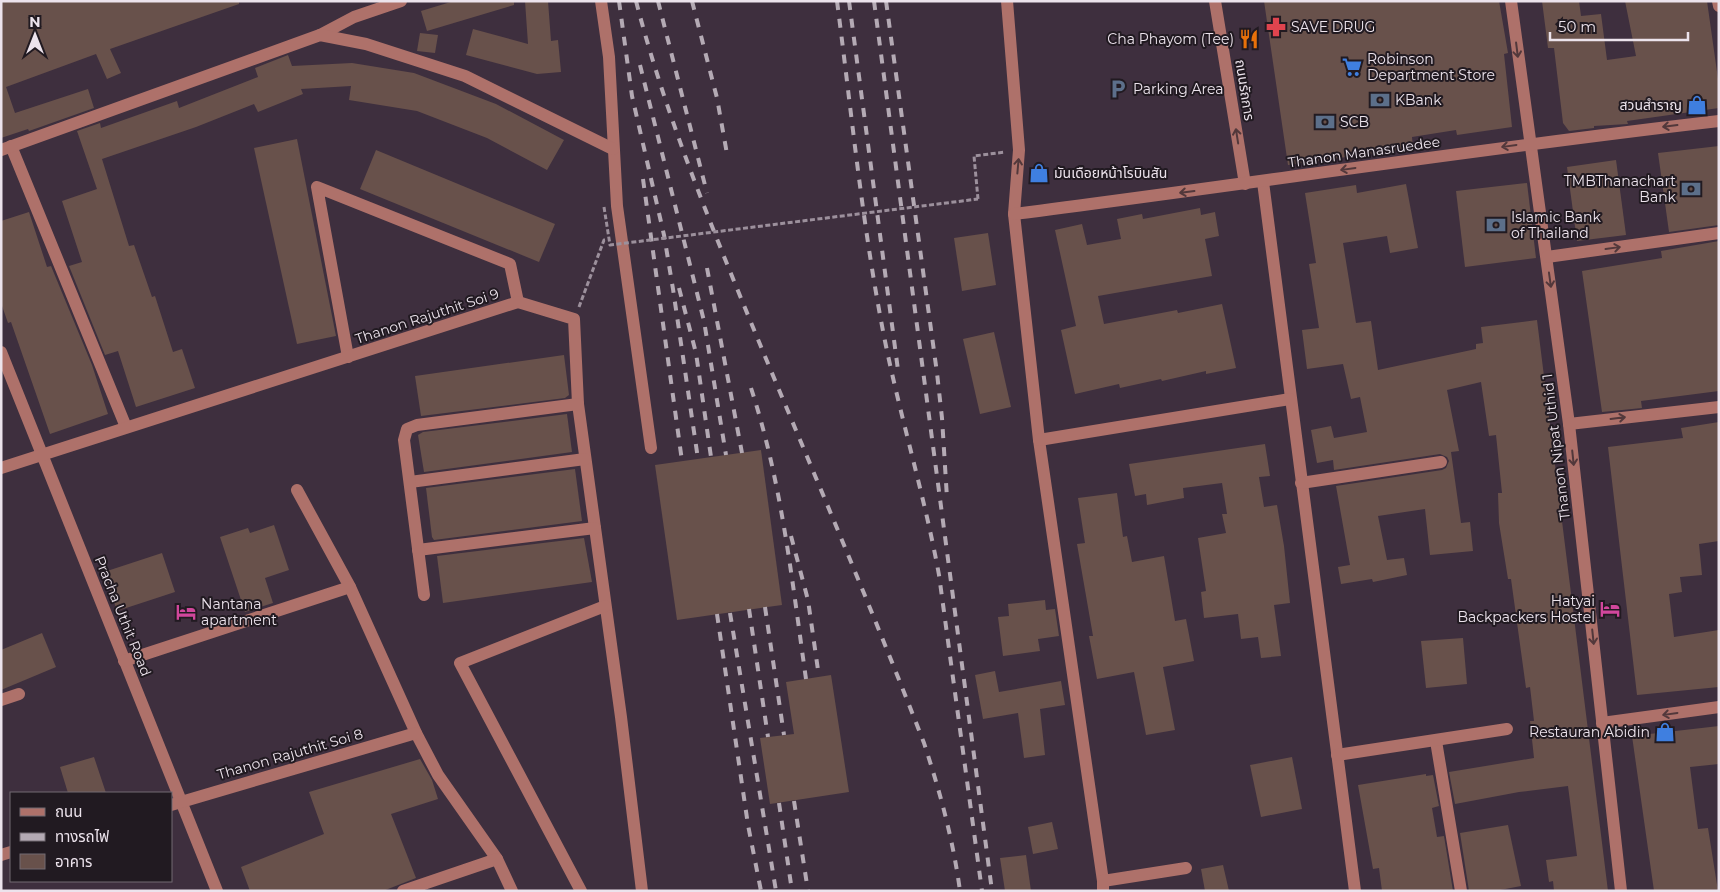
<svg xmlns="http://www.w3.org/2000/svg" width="1720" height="892" font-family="Montserrat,'Noto Sans Thai',sans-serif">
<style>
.building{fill:#68514b}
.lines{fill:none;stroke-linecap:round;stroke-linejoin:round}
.path{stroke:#9c909c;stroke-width:3;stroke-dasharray:5 2.5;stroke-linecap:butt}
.minor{stroke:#ae716a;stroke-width:12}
.rail{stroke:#b4aab4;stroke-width:4;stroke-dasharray:9 9;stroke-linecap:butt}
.path-bridge{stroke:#9c909c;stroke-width:3;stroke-dasharray:5 2.5;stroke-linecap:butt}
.oneway{stroke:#52383b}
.labels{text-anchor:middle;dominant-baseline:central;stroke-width:4;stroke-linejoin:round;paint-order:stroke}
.poi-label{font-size:14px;fill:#ece3ec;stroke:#211a21;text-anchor:start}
.street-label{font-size:14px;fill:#ece3ec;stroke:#211a21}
</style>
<rect width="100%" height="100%" fill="#3e2f3e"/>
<!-- building -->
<g class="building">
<polygon points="1,1 239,1 239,4 110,49 121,73 107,79 96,54 6,87 15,113 88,89 94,108 29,131 28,129 1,138"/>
<polygon points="454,1 514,1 514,5 427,31 421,11"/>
<polygon points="525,1 548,1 551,41 558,40 561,72 537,74 466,55 473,29 528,44"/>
<polygon points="1264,1 1499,1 1508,53 1504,54 1512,127 1457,135 1456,130 1412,137 1413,148 1288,165"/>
<polygon points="1542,1 1579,1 1581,16 1601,14 1607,60 1636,56 1625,1 1707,1 1719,86 1719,108 1627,121 1628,124 1594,126 1594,128 1569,131 1563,123 1554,48 1548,48"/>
<polygon points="420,33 438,35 435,53 417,51"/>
<polygon points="288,55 292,66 352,63 414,73 496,104 564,140 547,170 487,138 417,111 349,100 351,86 301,89 303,94 258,112 254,104 196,127 102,159 129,246 134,245 152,297 155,296 173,352 182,349 195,388 136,407 118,351 105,355 69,266 82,262 62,201 97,189 77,131 100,123 101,128 177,101 179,108 258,77 255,68"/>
<polygon points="297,139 336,336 297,344 254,148"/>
<polygon points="1719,146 1719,225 1669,232 1658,153"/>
<polygon points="376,150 555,224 539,262 360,189"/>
<polygon points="1616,160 1626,235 1577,241 1567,167"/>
<polygon points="1527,183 1536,258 1465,267 1456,191"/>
<polygon points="1406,184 1418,248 1390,253 1387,236 1343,243 1356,323 1371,321 1378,370 1476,349 1476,344 1483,343 1481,327 1537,320 1608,891 1554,891 1553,881 1549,882 1546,860 1577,856 1568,786 1519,792 1455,804 1449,772 1534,758 1530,721 1534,721 1530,687 1526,688 1511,579 1508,579 1499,523 1498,493 1502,493 1496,435 1489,436 1481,382 1447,390 1459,451 1451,452 1461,523 1470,522 1473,551 1430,555 1425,509 1378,516 1387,560 1404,558 1407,575 1373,582 1372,579 1341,584 1338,567 1350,565 1336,486 1442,470 1446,468 1449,461 1447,457 1440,454 1334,470 1333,460 1317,463 1311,430 1331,426 1334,438 1367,432 1360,397 1351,399 1343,364 1307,369 1302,330 1319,328 1309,264 1316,263 1305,193 1356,185 1357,193"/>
<polygon points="1200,208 1201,215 1215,212 1219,236 1205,239 1212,276 1098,296 1104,324 1177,310 1178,313 1222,304 1236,368 1206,374 1206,371 1162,381 1161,379 1120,388 1119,384 1075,394 1061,330 1076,326 1055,230 1082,224 1087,245 1121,239 1117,219 1142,214 1143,219"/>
<polygon points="29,212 47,267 51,266 92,365 108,414 50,434 11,322 8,323 1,303 1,221"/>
<polygon points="988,233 996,285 962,291 954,238"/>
<polygon points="1719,241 1719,391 1641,401 1642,408 1602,412 1582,271 1662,258 1661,251"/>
<polygon points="994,332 1011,407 980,414 963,339"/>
<polygon points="564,355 569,395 565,398 421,416 415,376"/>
<polygon points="567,414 572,452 424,472 418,435 423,432"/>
<polygon points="1719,422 1719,541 1699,544 1702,575 1680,577 1682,592 1669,594 1674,637 1719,630 1719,687 1637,695 1608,447 1683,438 1681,428"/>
<polygon points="1265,444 1270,476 1259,477 1264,507 1277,505 1284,546 1290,603 1274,605 1281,656 1261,658 1258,637 1241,639 1238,614 1204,618 1201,592 1206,591 1198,538 1226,533 1222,514 1227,514 1222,483 1183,488 1184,498 1147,505 1146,494 1135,496 1129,464"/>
<polygon points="761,450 782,605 677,620 655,465"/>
<polygon points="575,469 582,521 434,540 432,537 426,488"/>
<polygon points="1117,493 1123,537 1127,536 1132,562 1164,556 1175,621 1186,619 1194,661 1163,667 1175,730 1146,735 1134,672 1097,679 1089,636 1093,636 1077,544 1085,543 1078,498"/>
<polygon points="274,525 289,570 265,578 273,603 245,612 220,537 248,528 250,533"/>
<polygon points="584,538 592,582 443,603 437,556"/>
<polygon points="162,553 175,592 117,611 104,572"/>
<polygon points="1045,600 1046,610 1055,609 1059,636 1038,639 1040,651 1003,656 998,617 1009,616 1008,604"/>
<polygon points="42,633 56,667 1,690 1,650"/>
<polygon points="1463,638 1467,684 1426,688 1421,641"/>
<polygon points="995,671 999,692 1061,681 1065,705 1040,709 1045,755 1024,758 1018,713 983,719 975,675"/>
<polygon points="831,675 849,792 770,804 760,738 794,734 786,682"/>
<polygon points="1719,726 1719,764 1690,767 1698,829 1708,828 1718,891 1654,891 1632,736"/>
<polygon points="94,757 106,793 68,793 60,767"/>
<polygon points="1292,757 1302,809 1261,817 1250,765"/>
<polygon points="420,759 432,780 438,799 391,814 416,878 383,891 250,891 241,867 324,834 309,792"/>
<polygon points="1426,774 1426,776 1433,775 1439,806 1432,808 1437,837 1444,836 1453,891 1382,891 1379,868 1373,869 1358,785"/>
<polygon points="1052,822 1058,849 1033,854 1028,827"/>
<polygon points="1508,825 1521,886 1495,891 1469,891 1460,833"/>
<polygon points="1026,855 1031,891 1005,891 1000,858"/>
<polygon points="1223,865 1229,891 1205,891 1201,869"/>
</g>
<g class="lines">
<!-- path -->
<g class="path">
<polyline points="978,199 974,156 1005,152"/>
<polyline points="579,307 604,240 606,240"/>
</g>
<!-- minor -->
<g class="minor">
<polyline points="601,1 609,57 617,206 651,448"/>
<polyline points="1007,1 1019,150 1014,214 1039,440 1103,881 1103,891"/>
<polyline points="1215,1 1245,184"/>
<polyline points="1511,1 1569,424 1621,891"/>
<polyline points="1718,1 1719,6"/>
<polyline points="320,35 354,17 401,1"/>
<polyline points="11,146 126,427"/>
<polyline points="1,150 320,35 366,44 465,76 613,149"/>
<polyline points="1263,182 1355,891"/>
<path d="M1014,214C1249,184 1483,148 1719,121"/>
<polyline points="1547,257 1719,233"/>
<polyline points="1,352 217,891"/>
<polyline points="348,357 317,187 510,264 518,302"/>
<polyline points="1569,424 1719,407"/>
<polyline points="1039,440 1290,399"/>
<polyline points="1,468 518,302 574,319 578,404 621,717 642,891"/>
<polyline points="410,482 585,459"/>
<polyline points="1301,483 1441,462"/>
<polyline points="297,490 350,587 416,733 438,775 497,859 512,891"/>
<polyline points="418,550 595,528"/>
<polyline points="424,595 404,440 407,429 417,425 578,404"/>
<polyline points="124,661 350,587"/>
<polyline points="1,700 19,694"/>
<polyline points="1602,723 1719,707"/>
<polyline points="1436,741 1461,891"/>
<polyline points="1337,755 1507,729"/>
<polyline points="171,805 416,733"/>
<polyline points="1,855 11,852"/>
<polyline points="1103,881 1186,868"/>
<polyline points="403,891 497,859"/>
<polyline points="581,891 460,663 605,606"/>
</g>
<!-- rail -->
<g class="rail">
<polyline points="619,1 632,96 664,235 673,289 698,459"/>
<path d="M636,1C667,121 717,240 764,354C818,483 873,612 924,743C940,792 953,839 960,891"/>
<polyline points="658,1 707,193"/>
<polyline points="692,1 717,98 727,154"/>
<path d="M837,1C852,116 863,233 886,346C902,423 925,498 939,575L982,891"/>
<polyline points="849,1 898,370"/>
<polyline points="874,1 992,891"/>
<polyline points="886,1 937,373 942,418 947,498"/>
<polyline points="640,65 704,321 726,455"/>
<polyline points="643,179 682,461"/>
<polyline points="707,268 742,453"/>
<polyline points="679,288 696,353 711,457"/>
<path d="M751,388C782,483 792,581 806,679"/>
<polyline points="791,536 808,600 819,677"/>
<polyline points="765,607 784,735"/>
<polyline points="749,609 768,737"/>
<polyline points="730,613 776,891"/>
<polyline points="717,614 748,825 761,891"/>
<polyline points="794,801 808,891"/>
<polyline points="779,803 792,891"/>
</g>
<!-- path-bridge -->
<polyline class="path-bridge" points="604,207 610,245 978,199"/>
</g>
<!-- one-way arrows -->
<defs><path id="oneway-shaft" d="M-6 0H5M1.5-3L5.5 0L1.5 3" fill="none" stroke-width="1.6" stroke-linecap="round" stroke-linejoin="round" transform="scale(1.25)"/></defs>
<g class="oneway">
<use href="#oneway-shaft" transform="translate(1517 50) rotate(83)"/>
<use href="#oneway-shaft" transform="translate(1670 126) rotate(173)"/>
<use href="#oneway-shaft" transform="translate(1237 136) rotate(-99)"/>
<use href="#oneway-shaft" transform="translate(1509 146) rotate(172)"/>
<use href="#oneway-shaft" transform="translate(1018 166) rotate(-85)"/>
<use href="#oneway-shaft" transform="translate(1348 169) rotate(172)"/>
<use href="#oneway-shaft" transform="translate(1187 192) rotate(173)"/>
<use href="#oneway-shaft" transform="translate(1613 248) rotate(-8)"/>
<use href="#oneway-shaft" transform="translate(1550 280) rotate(82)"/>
<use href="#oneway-shaft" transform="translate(1618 418) rotate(-7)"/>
<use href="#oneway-shaft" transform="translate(1573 458) rotate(84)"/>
<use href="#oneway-shaft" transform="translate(1593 637) rotate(84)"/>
<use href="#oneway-shaft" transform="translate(1670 714) rotate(172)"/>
</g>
<!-- icons -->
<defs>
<symbol id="pharmacy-bare" viewBox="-9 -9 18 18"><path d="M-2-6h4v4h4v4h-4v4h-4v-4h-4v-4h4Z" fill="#e0444e" stroke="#211a21" stroke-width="2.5" paint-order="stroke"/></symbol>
<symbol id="restaurant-bare" viewBox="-9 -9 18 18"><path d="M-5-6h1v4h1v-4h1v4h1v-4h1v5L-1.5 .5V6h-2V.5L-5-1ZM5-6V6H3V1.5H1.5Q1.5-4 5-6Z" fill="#e8710a" stroke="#211a21" stroke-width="2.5" paint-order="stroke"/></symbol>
<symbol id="supermarket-bare" viewBox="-9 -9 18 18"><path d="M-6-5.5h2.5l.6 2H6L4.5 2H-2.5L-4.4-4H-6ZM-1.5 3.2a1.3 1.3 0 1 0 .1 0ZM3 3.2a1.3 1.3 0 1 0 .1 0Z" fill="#3f7fe0" stroke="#211a21" stroke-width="2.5" paint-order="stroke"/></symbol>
<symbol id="parking-bare" viewBox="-9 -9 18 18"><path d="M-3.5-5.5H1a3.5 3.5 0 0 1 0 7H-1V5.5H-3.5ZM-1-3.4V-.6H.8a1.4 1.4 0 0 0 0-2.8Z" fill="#5c6f8a" stroke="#211a21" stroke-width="2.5" paint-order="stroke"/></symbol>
<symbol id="bank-bare" viewBox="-9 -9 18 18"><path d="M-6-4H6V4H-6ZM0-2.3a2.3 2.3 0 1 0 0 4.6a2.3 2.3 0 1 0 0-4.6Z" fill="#5c6f8a" stroke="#211a21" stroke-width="2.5" paint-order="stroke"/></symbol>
<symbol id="shop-bare" viewBox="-9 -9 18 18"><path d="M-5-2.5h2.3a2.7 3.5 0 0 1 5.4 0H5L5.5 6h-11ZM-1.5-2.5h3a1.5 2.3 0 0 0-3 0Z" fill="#3f7fe0" stroke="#211a21" stroke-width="2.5" paint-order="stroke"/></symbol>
<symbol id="hotel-bare" viewBox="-9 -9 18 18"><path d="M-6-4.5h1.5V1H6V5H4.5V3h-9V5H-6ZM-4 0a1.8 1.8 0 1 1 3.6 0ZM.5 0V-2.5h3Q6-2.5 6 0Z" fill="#d1479c" stroke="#211a21" stroke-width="2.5" paint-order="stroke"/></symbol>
</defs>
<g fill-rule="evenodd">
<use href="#pharmacy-bare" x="1262" y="13" width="28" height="28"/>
<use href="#restaurant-bare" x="1235" y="25" width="28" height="28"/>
<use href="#supermarket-bare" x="1338" y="53" width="28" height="28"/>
<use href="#parking-bare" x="1104" y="75" width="28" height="28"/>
<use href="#bank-bare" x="1366" y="86" width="28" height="28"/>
<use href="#shop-bare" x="1683" y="91" width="28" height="28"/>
<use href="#bank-bare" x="1311" y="108" width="28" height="28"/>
<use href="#shop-bare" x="1025" y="159" width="28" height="28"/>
<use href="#bank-bare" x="1677" y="175" width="28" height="28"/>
<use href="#bank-bare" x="1482" y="211" width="28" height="28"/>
<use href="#hotel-bare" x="1596" y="595" width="28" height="28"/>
<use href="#hotel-bare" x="172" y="598" width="28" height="28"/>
<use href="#shop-bare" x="1651" y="718" width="28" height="28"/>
</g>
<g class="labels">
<!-- poi labels -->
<g class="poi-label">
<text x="1291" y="27">SAVE DRUG</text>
<text x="1234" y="39" text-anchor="end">Cha Phayom (Tee)</text>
<text x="1367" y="59">Robinson<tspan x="1367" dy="16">Department Store</tspan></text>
<text x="1133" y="89">Parking Area</text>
<text x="1395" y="100">KBank</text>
<text x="1682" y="105" text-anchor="end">สวนสำราญ</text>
<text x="1340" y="122">SCB</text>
<text x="1054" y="173">มันเดือยหน้าโรบินสัน</text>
<text x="1676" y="181" text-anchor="end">TMBThanachart<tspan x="1676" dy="16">Bank</tspan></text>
<text x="1511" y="217">Islamic Bank<tspan x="1511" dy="16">of Thailand</tspan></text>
<text x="1595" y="601" text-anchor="end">Hatyai<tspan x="1595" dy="16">Backpackers Hostel</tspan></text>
<text x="201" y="604">Nantana<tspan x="201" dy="16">apartment</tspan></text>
<text x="1650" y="732" text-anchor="end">Restauran Abidin</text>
</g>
<!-- street labels -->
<g class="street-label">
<text transform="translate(1245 90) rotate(81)">ถนนรัถการ</text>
<text transform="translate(1364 152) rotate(-8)">Thanon Manasruedee</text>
<text transform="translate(427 316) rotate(-18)">Thanon Rajuthit Soi 9</text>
<text transform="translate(1556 447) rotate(-97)">Thanon Nipat Uthid 1</text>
<text transform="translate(123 616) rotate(68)">Pracha Uthit Road</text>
<text transform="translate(290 754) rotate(-16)">Thanon Rajuthit Soi 8</text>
</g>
</g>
<!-- border -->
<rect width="1720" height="892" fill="none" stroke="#ece3ec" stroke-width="5"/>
<!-- legend -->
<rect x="10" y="792" width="162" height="90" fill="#211a21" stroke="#726a72"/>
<rect x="20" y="808" width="25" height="8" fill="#ae716a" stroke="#726a72"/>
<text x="55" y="817" font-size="15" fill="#ece3ec">ถนน</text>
<rect x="20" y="833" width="25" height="8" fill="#b4aab4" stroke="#726a72"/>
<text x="55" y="842" font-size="15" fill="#ece3ec">ทางรถไฟ</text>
<rect x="20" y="854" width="25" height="15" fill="#68514b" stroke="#726a72"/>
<text x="55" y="867" font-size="15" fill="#ece3ec">อาคาร</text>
<!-- north arrow -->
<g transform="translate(35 35)" stroke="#211a21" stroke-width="4" paint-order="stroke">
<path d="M0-4L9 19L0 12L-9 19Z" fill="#ece3ec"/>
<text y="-8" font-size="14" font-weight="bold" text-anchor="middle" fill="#ece3ec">N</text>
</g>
<!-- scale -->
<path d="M1550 32v8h138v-8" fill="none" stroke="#ece3ec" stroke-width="2.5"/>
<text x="1558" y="32" font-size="15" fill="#ece3ec" stroke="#211a21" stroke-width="4" paint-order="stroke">50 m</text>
</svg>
